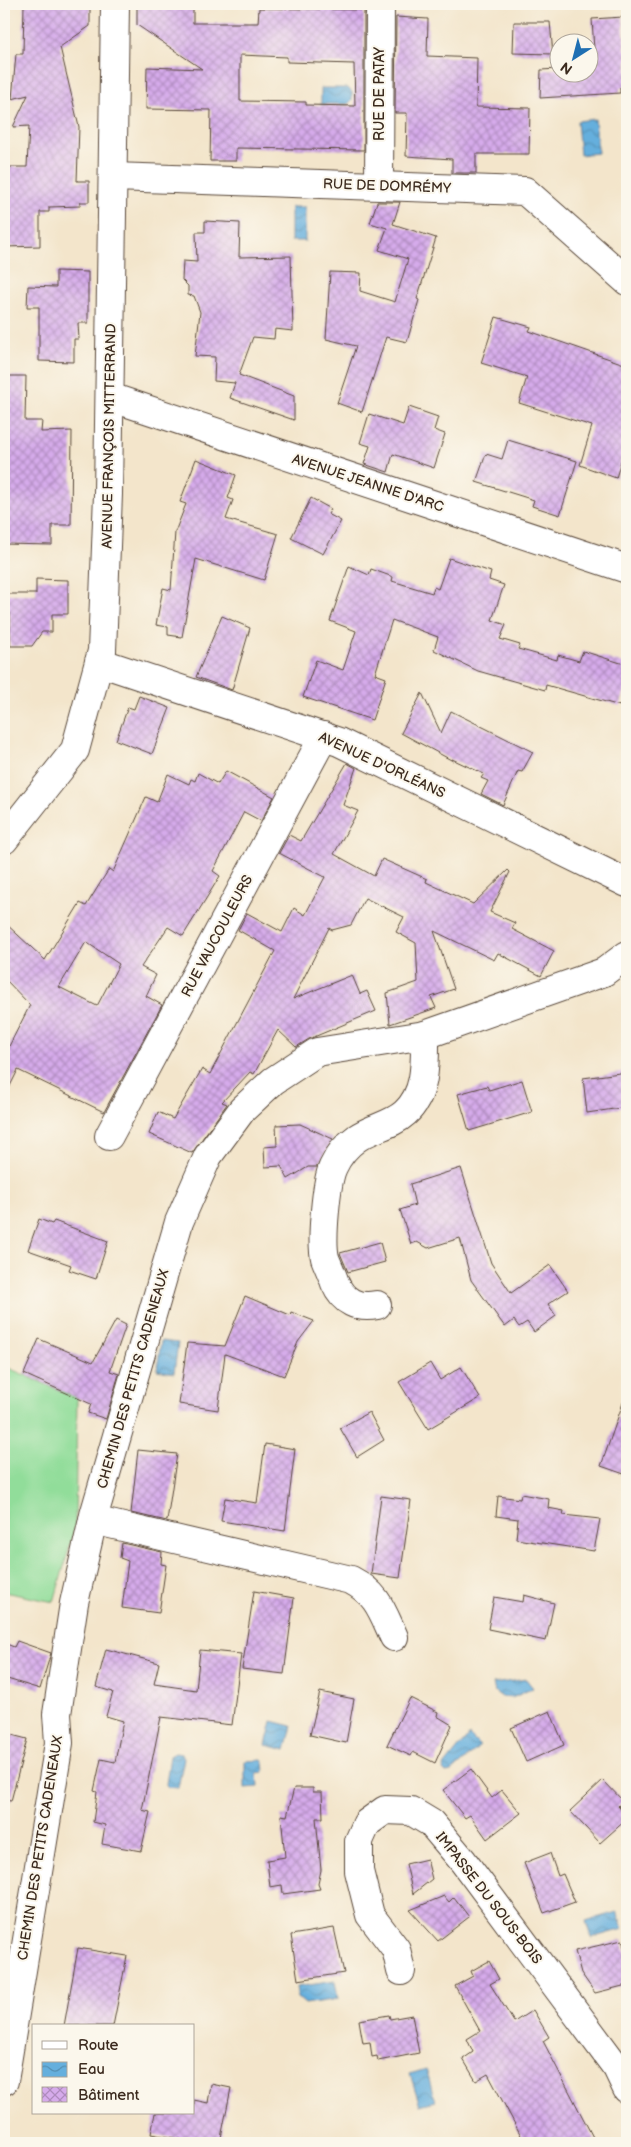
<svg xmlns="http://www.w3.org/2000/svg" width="631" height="2147" font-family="'Balsamiq Sans',sans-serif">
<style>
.garden{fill:#91dd9a;stroke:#66845c}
.water{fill:url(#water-waves);stroke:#506c7e}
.building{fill:url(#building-cross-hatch);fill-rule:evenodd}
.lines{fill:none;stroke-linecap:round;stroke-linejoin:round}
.street-casing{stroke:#574638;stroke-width:30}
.secondary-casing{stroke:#574638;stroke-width:30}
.street{stroke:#fff;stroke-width:28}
.secondary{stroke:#fff;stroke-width:28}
.labels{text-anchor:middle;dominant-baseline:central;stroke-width:4;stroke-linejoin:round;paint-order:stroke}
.street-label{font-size:14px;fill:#3b2a1e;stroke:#fbf7ec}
</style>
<defs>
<pattern id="water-waves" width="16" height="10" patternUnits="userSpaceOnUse" patternTransform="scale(1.25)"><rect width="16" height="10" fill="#65afdd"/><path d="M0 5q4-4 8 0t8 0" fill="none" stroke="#548fb3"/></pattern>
<pattern id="building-cross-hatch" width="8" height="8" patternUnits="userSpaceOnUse" patternTransform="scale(1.25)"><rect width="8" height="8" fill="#d6abeb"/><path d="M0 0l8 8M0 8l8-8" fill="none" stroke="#af8bbe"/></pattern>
</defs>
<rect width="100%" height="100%" fill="#fbf7ec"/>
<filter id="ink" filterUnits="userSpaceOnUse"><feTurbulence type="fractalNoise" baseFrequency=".02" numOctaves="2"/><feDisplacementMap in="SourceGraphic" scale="10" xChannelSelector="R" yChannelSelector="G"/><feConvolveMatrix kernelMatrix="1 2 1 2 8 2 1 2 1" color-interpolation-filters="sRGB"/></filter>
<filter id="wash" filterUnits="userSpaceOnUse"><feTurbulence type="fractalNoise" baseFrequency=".0096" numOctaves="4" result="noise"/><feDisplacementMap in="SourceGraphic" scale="20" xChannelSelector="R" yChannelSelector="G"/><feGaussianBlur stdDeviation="1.12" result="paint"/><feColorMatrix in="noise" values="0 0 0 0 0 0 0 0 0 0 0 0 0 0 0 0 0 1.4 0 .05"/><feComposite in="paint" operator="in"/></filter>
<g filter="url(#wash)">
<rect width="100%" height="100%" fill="#f3e5cb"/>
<!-- garden -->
<polygon class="garden" points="4,1366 77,1398 75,1527 54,1602 4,1592"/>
<!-- water -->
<g class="water">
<polygon points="321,88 348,88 352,92 352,100 348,104 321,104"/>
<polygon points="595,119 598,153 580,155 577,121"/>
<rect x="291" y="207" width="14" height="34"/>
<polygon points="161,1341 178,1343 174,1373 157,1370"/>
<polygon points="526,1679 533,1688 512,1698 502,1697 495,1692 493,1684"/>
<polygon points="272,1721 292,1726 286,1750 266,1745"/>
<polygon points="469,1735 480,1746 451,1772 446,1773 443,1770 444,1766"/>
<polygon points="175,1753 181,1754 184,1758 178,1788 167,1787 166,1784 170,1756"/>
<polygon points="263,1760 264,1772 257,1773 258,1787 245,1788 245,1761"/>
<polygon points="617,1912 623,1929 591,1938 586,1921"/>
<polygon points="335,1981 338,1999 305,2004 298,1998 296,1987"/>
<polygon points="426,2069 435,2101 420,2105 410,2074"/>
</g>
<g id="blocks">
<!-- building -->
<g class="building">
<polygon points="24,4 90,4 90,26 60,47 79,127 77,181 89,181 89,202 80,202 80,206 49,207 49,212 40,212 40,246 5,247 6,167 27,167 29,126 13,127 28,95 12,99 16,54 23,54"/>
<path d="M137,4H193V23H258L259,8L364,10V150L236,148V161H210L211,110L146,109L147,67L202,69L137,25ZM240,55L287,57V62L354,64L355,106L306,105V102L240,101Z"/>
<polygon points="396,17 428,19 427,56 477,58 476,107 530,108 529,154 476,154 476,173 452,173 452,159 406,156 407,113 395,113"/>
<polygon points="623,17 625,50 627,50 627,87 620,88 620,93 540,98 541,70 558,69 558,72 588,72 588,67 595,66 592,19"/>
<polygon points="514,22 550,22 553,54 513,53"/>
<polygon points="377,202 400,202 393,224 436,238 417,299 419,300 407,342 386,337 362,412 337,403 356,346 326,339 330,272 361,273 360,291 395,302 408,259 379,250 387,228 370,223"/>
<polygon points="205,221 240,223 239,257 291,256 293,331 275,329 274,339 253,337 239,375 294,396 294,420 230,398 235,383 214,381 215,357 195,356 200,312 194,296 188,295 188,286 182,280 183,261 197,262 196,232 205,232"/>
<polygon points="56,271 88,272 88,323 78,323 79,339 74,339 74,362 39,361 39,307 27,307 28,286 56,287"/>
<polygon points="496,317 531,327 529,331 627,365 627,440 616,478 580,465 592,426 519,403 527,377 481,363"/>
<polygon points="4,376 26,376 25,421 42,421 41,432 72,431 71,525 52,525 52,545 4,544"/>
<polygon points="409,407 438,417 434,430 445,434 434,468 393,454 388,472 364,464 370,446 360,443 369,414 403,425"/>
<polygon points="508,440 577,461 560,515 532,506 534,500 476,482 486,454 502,459"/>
<polygon points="196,459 236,475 228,498 233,500 226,519 278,534 264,580 196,559 182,637 168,635 168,627 156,625 163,588 171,590 175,532 186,504 180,502"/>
<polygon points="311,498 331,509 328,514 341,521 323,554 291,538"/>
<polygon points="449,558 491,572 489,580 504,585 492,620 506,625 500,639 520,645 518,649 557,660 558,655 579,661 583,651 627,665 627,684 620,706 546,685 545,690 478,671 434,650 438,637 392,620 375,674 386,678 372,720 303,697 316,660 343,670 356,631 330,621 349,566 369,575 371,569 393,577 392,581 432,593 434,587 438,589"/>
<polygon points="36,579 68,580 68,614 52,614 52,632 42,632 32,646 10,646 10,613 7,613 7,594 36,594"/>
<polygon points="222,616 250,628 232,690 196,677"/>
<polygon points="422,693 441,733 451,711 533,752 522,772 518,771 503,805 481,794 488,781 481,778 484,774 452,759 453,761 401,733"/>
<polygon points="139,696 170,708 152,754 116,740 128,707 134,709"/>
<polygon points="347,763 356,768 343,805 358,811 334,854 374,876 382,859 427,879 426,882 473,904 508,870 510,872 490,912 515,923 512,929 554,951 541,976 498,953 494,960 434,931 454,989 431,997 436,1008 390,1024 387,993 418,982 416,943 396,932 404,917 365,898 351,925 332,930 329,928 293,999 352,975 360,994 367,991 376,1011 309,1039 296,1047 278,1030 254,1074 250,1072 222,1102 227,1104 192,1153 149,1134 158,1112 173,1119 202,1069 210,1074 275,951 238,930 247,913 282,932 294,908 305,915 325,877 279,853 289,835 301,841"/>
<path d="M226,771L274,797L261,821L244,812L213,871L220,876L183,936L168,927L141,967L156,975L146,996L162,1005L104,1112L18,1070L4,1098V1056L30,1005L4,978V922L45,960L80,903L86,906L109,869L113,872L146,797L157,802L168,774L189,784L191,779L195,781L198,773L218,784ZM86,942L119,964L97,1006L59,987Z"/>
<polygon points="627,1072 627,1107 587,1113 583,1078"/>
<polygon points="522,1080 532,1112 469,1131 458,1094 487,1086 489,1090"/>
<polygon points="300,1124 333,1139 317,1167 308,1167 288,1179 281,1166 265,1167 264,1147 277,1146 276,1125"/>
<polygon points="461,1168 491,1263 511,1293 550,1265 568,1291 548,1304 556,1316 534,1332 527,1322 519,1327 514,1320 505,1327 471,1280 460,1238 428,1248 417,1242 411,1244 400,1210 415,1205 410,1184"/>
<polygon points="39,1219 52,1224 54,1221 108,1241 96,1279 69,1270 71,1265 28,1250"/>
<polygon points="380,1242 385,1262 348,1272 340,1253"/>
<polygon points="245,1296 290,1315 291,1312 314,1321 298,1342 284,1376 225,1354 218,1410 179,1404 187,1343 225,1346"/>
<polygon points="116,1320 126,1325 110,1371 119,1374 106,1419 88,1413 91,1404 24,1374 39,1339 93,1362"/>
<polygon points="430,1363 440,1380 461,1367 480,1398 428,1429 399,1382"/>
<polygon points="624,1400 627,1401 627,1475 601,1466"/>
<polygon points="369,1412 384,1440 357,1457 340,1428"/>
<polygon points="265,1444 295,1449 285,1531 221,1521 225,1498 257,1503"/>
<polygon points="138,1450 177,1454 167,1521 131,1513"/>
<polygon points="521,1494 549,1499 548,1508 564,1511 563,1515 600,1519 594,1551 516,1539 518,1519 496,1516 498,1496 520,1499"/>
<polygon points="381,1496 411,1500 400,1578 371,1574"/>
<polygon points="122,1543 162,1552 161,1564 166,1565 159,1613 122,1608 128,1561 120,1558"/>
<polygon points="254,1591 294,1598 284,1674 242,1669"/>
<polygon points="524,1595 554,1603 546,1641 488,1629 494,1597 523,1602"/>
<polygon points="17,1641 51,1653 40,1689 4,1678 4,1643 14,1647"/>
<polygon points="106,1649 159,1663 154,1684 196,1690 200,1650 241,1654 232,1725 161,1717 142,1810 150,1812 141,1851 102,1844 105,1825 93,1822 97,1792 94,1791 101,1759 115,1762 123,1721 106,1716 113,1692 96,1687"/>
<polygon points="320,1692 354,1699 346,1743 310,1735"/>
<polygon points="410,1698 438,1712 437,1716 452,1725 435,1763 413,1752 411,1756 387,1745"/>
<polygon points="550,1711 564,1745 526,1762 511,1728"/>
<polygon points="4,1733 27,1739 11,1801 4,1800"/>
<polygon points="471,1769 492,1798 502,1790 521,1813 487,1839 470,1815 465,1818 443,1790"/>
<polygon points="603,1780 623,1801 618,1806 627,1816 627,1819 600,1843 570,1811"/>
<polygon points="294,1788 313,1788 313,1792 322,1792 323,1818 316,1818 321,1870 318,1884 320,1889 283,1894 282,1885 270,1887 267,1860 285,1857 281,1815 287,1816"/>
<polygon points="550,1853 558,1876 563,1874 575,1902 544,1913 524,1863"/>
<polygon points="427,1859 432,1879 413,1894 406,1864"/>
<polygon points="444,1896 449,1902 454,1897 469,1917 438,1941 410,1910"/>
<polygon points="334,1928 344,1973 298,1980 291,1935"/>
<polygon points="622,1940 627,1956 627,1985 595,1993 581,1973 575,1951"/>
<polygon points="78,1948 127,1956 113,2026 64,2026"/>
<polygon points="489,1961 499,1979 490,1984 514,2022 533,2010 549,2037 543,2041 596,2143 525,2143 488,2074 476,2081 463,2059 473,2052 467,2039 480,2031 455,1986 473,1976 471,1971"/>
<polygon points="389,2015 390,2019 412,2015 419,2053 378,2061 377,2056 372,2057 370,2042 363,2043 359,2020"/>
<polygon points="211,2084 231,2088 220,2143 202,2143 151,2134 155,2113 194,2113 194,2100 208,2103"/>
</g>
</g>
</g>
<g filter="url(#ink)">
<use href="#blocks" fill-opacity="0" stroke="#574638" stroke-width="1"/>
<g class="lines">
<defs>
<g id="street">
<polyline points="113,177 525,191 627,281"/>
<polyline points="379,185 380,4"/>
<polyline points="110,397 627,569"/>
<polyline points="99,662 339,742 627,883"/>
<polyline points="109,1136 324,736"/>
<path d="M377,1305C358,1309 343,1302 335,1283C332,1274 328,1266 325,1258C321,1241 326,1182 333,1167C338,1156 347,1145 357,1138C371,1128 392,1125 405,1113C427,1093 425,1062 425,1035"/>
<path d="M93,1520L351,1580C378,1594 382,1611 394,1637"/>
<polyline points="401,1971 396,1949 370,1915 359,1871 359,1841 367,1823 385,1810 411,1811 431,1823 463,1861 617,2068 627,2089"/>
<polyline points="4,2081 59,1743 57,1714 74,1603 94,1515 179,1222 208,1156 242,1110 273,1081 317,1052 425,1035 604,972 627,955"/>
</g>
<polyline id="secondary" points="4,840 75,750 102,651 108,494 115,4"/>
</defs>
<!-- street casing -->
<use href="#street" class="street-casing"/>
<!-- secondary casing -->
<use href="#secondary" class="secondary-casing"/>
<!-- street -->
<use href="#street" class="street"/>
<!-- secondary -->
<use href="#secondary" class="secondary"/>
</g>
</g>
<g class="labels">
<!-- street labels -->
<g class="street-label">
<text transform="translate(379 94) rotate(-90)">RUE DE PATAY</text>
<text transform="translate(387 186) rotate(2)">RUE DE DOMRÉMY</text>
<text transform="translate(109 436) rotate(-89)">AVENUE FRANÇOIS MITTERRAND</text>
<text transform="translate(368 483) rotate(18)">AVENUE JEANNE D'ARC</text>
<text transform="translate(382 765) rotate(25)">AVENUE D'ORLÉANS</text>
<text transform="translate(217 936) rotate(-62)">RUE VAUCOULEURS</text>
<text transform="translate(133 1379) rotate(-74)">CHEMIN DES PETITS CADENEAUX</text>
<text transform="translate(40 1848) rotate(-81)">CHEMIN DES PETITS CADENEAUX</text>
<text transform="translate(489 1898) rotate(52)">IMPASSE DU SOUS-BOIS</text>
</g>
</g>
<!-- margin -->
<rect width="631" height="2147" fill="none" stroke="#fbf7ec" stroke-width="20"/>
<!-- legend -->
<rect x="32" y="2024" width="162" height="90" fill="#fbf7ec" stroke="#aea59a"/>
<rect x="42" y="2041" width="25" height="8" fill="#ffffff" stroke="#aea59a"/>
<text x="78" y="2050" font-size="15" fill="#3b2a1e">Route</text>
<rect x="42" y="2062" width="25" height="15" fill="url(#water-waves)" stroke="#aea59a"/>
<text x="78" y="2074" font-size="15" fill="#3b2a1e">Eau</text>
<rect x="42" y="2087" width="25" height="15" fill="url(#building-cross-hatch)" stroke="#aea59a"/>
<text x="78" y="2100" font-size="15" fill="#3b2a1e">Bâtiment</text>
<!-- north arrow -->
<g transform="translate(574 58) rotate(216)"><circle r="24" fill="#fbf7ec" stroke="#aea59a"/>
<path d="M0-4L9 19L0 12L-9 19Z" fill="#1f6fb2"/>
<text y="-8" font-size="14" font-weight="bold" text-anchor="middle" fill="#3b2a1e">N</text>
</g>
</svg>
